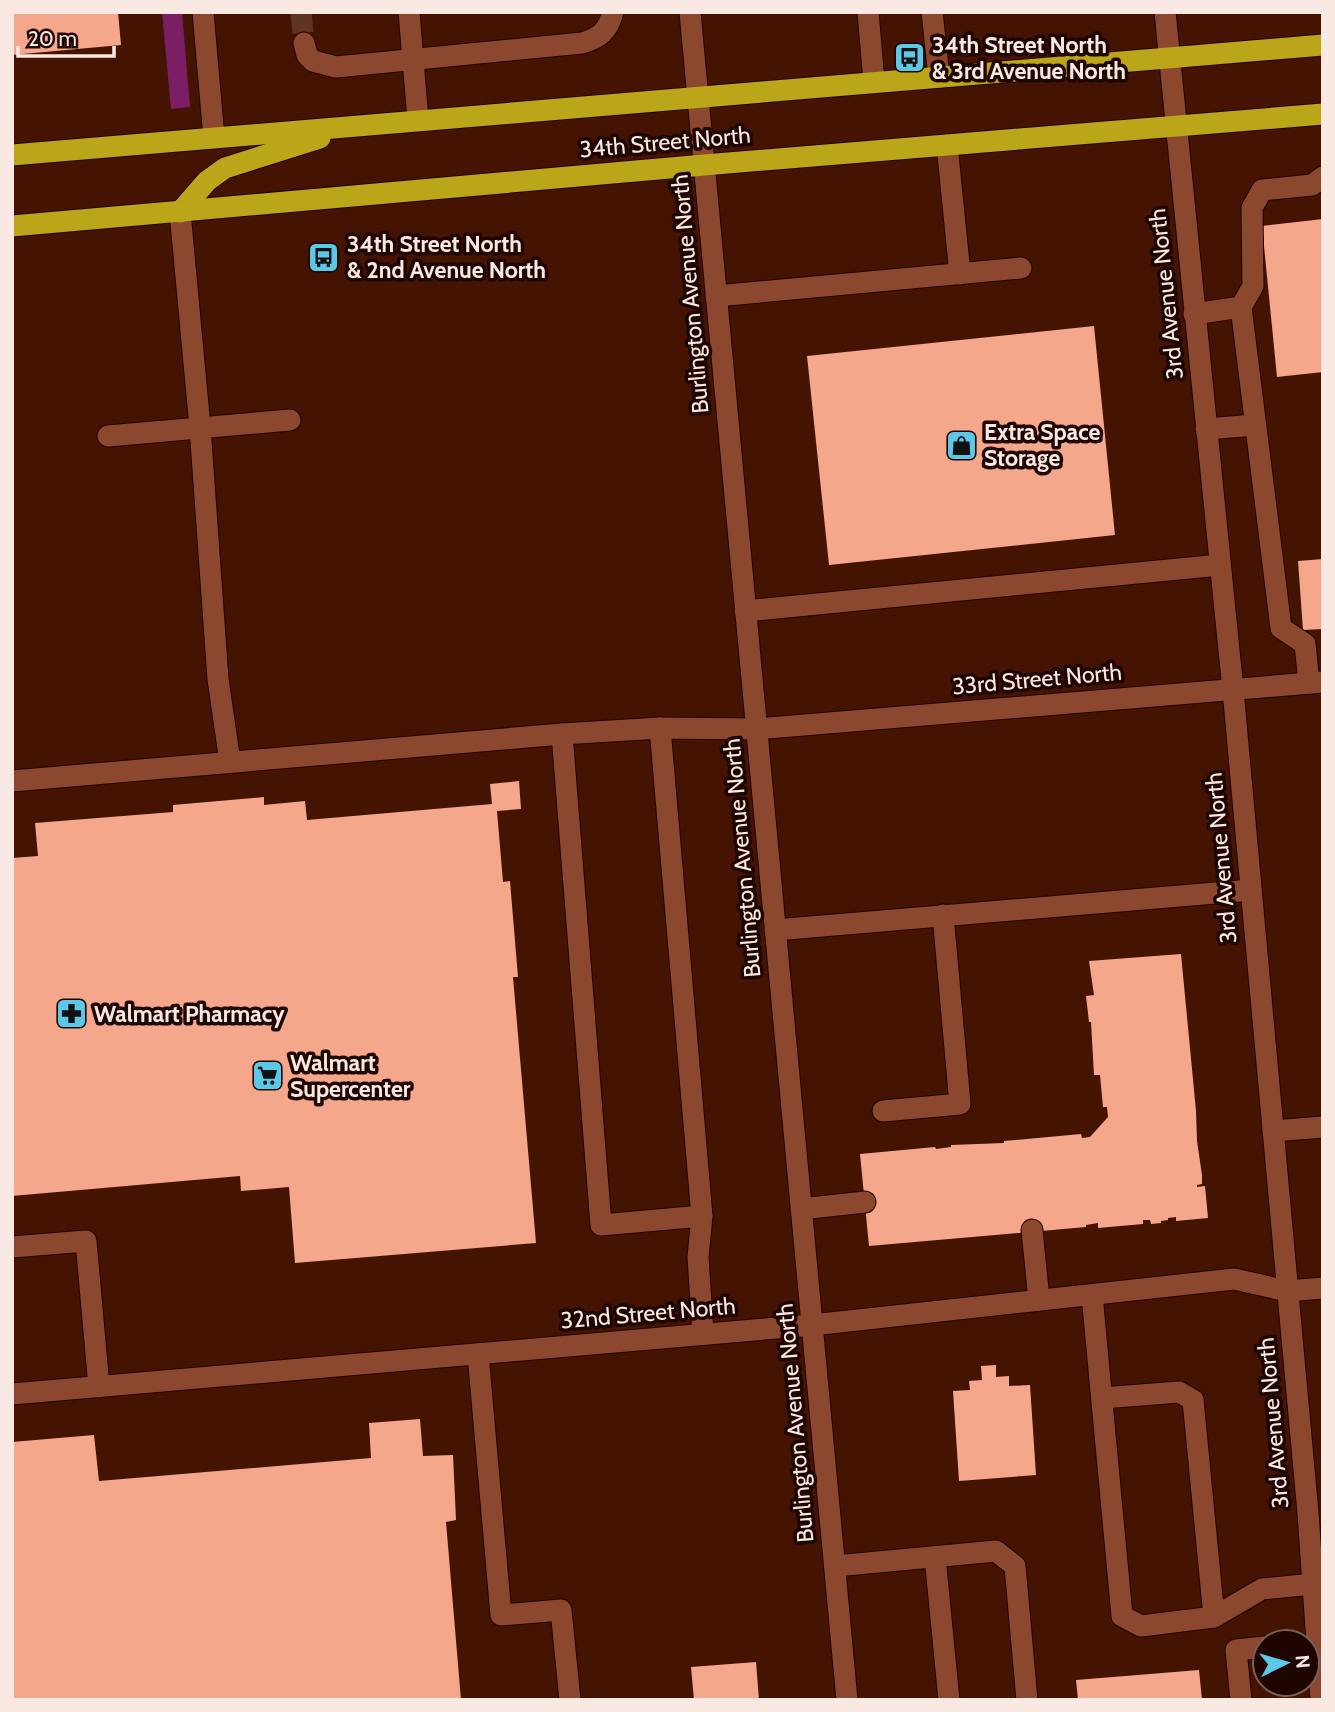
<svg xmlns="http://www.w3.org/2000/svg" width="1335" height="1712" font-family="Cabin,sans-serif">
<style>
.green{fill:#7a1f64}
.building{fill:#f5a78c}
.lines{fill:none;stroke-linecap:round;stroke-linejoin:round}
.minor-tunnel{stroke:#5f3324;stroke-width:21;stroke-dasharray:21 10;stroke-linecap:butt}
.minor-casing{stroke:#220300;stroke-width:23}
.highway-casing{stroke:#220300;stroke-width:23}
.minor{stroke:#8c472f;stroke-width:21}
.highway{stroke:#bba518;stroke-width:21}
.labels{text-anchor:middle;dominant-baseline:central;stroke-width:7;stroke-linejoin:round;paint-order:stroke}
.poi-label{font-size:23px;font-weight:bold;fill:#fae9e3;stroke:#1f0500;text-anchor:start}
.street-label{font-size:23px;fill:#fae9e3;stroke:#1f0500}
</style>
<rect width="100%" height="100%" fill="#441302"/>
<!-- green -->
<polygon class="green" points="162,12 182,12 190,107 171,109"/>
<!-- building -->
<g class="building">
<polygon points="12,12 118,12 121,45 12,55"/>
<polygon points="1323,219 1323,372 1277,377 1262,226"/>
<polygon points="1094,326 1115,535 829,565 807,356"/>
<polygon points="1323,559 1323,629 1303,630 1298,561"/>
<polygon points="519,781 521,809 497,811 503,882 510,881 518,977 513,977 536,1243 295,1263 289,1187 241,1191 240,1176 12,1196 12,858 38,856 35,823 173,812 173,805 264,797 264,805 305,801 307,820 492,804 490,784"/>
<polygon points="1181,954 1196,1111 1197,1141 1202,1175 1202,1184 1197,1185 1197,1187 1205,1186 1208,1218 1176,1221 1176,1217 1168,1218 1168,1220 1161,1221 1161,1223 1151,1224 1150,1220 1143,1220 1143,1224 1098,1228 1098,1223 1086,1225 1086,1227 869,1246 860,1154 935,1147 936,1149 951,1147 951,1145 1004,1143 1004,1141 1081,1134 1082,1138 1090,1137 1108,1117 1107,1107 1103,1107 1100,1075 1094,1075 1091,1022 1089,1022 1086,996 1094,995 1089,961"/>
<polygon points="996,1365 996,1377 1009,1376 1009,1386 1030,1385 1036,1475 959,1481 953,1391 970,1390 969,1381 982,1380 981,1366"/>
<polygon points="420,1419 423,1456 453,1455 456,1520 446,1522 461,1700 12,1700 12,1442 94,1435 99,1481 371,1458 369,1423"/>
<polygon points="756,1662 759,1700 694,1700 691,1667"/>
<polygon points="1199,1670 1202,1700 1078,1700 1076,1680"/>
</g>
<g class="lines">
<!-- minor-tunnel -->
<polyline class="minor-tunnel" points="301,12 304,43"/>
<defs>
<g id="minor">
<polyline points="203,12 214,138"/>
<polyline points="409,12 418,120"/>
<polyline points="690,12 847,1700"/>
<polyline points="868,12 874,82"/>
<polyline points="932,12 939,77"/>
<polyline points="1165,12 1233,690 1308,1513 1321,1700"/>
<path d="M304,43L307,55L313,61L336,67L582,43C600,38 608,31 613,12"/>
<polyline points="947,145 960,274"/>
<polyline points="180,212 200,427 218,679 230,762"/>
<polyline points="716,296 1021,268"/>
<polyline points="1241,307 1281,628 1305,644 1309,683"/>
<polyline points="1194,314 1241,307 1253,286 1252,208 1262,190 1312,185 1323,177"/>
<polyline points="1206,429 1255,425"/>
<polyline points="108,436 290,420"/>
<polyline points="745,611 1220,565"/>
<polyline points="660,728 702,1216 698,1257 703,1334"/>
<polyline points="562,734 601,1225 702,1216"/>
<polyline points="12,781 562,734 660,728 756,729 1323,682"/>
<polyline points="775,930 1251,890"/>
<polyline points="883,1111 960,1104 943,915"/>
<polyline points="1273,1131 1323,1127"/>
<polyline points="801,1209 865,1202"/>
<polyline points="1032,1230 1039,1300"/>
<polyline points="12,1247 86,1241 99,1387"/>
<polyline points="1092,1295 1122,1616 1141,1626 1214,1617 1262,1589 1313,1584"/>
<polyline points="478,1354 501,1615 561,1610 570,1700"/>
<polyline points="12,1394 812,1325 1234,1279 1287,1291 1323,1288"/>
<polyline points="1102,1398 1179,1392 1193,1400 1214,1617"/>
<polyline points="935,1557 949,1700"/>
<polyline points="835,1566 996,1551 1015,1566 1027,1700"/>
<polyline points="1241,1700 1236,1650 1265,1647"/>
</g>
<g id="highway">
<polyline points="12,155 1323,45"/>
<polyline points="180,212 207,181 225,168 320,138"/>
<polyline points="12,226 704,165 1323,114"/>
</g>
</defs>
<!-- minor casing -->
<use href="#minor" class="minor-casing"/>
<!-- highway casing -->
<use href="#highway" class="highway-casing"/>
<!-- minor -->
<use href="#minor" class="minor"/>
<!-- highway -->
<use href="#highway" class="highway"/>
</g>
<!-- icons -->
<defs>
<symbol id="bus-square" viewBox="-11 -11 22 22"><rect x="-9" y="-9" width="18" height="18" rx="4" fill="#5bc8e7" stroke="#1f0500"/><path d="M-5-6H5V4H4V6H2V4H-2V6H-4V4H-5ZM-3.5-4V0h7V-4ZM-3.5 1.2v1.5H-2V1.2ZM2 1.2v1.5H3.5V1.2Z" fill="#111"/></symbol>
<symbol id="shop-square" viewBox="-11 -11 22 22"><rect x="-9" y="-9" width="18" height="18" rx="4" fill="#5bc8e7" stroke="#1f0500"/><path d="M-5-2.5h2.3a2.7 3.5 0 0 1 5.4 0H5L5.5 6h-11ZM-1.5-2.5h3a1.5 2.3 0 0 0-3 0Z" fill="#111"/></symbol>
<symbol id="pharmacy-square" viewBox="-11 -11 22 22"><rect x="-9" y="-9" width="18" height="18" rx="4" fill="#5bc8e7" stroke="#1f0500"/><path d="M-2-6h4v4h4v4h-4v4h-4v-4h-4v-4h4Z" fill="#111"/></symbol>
<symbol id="supermarket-square" viewBox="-11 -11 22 22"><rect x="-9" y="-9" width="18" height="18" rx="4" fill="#5bc8e7" stroke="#1f0500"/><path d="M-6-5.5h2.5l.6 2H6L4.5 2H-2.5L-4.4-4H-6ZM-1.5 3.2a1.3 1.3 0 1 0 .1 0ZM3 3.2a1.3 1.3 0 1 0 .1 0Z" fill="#111"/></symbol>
</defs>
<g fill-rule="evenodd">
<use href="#bus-square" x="892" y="40" width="35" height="35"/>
<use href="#bus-square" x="306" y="240" width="35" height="35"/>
<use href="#shop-square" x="944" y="428" width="35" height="35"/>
<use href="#pharmacy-square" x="54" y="996" width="35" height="35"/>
<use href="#supermarket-square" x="250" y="1058" width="35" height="35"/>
</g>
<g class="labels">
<!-- poi labels -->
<g class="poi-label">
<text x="932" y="45">34th Street North<tspan x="932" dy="26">&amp; 3rd Avenue North</tspan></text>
<text x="347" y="244">34th Street North<tspan x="347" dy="26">&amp; 2nd Avenue North</tspan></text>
<text x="984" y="432">Extra Space<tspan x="984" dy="26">Storage</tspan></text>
<text x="94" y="1014">Walmart Pharmacy</text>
<text x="290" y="1063">Walmart<tspan x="290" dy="26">Supercenter</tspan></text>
</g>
<!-- street labels -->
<g class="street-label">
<text transform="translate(665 142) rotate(-5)">34th Street North</text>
<text transform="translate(690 294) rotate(-95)">Burlington Avenue North</text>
<text transform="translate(1166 294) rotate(-96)">3rd Avenue North</text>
<text transform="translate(1037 679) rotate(-5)">33rd Street North</text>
<text transform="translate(742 858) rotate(-95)">Burlington Avenue North</text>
<text transform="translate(1221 858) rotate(-95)">3rd Avenue North</text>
<text transform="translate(648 1313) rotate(-5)">32nd Street North</text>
<text transform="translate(795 1423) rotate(-95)">Burlington Avenue North</text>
<text transform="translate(1273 1423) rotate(-95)">3rd Avenue North</text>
</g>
</g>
<!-- border -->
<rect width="1335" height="1712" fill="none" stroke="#fae9e3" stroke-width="28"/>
<!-- north arrow -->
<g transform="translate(1286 1663) rotate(85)"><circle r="33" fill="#1f0500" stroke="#77605b" stroke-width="2"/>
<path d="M0-5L12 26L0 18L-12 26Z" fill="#5bc8e7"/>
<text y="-10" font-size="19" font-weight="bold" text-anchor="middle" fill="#fae9e3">N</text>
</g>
<!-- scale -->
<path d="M18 46v10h96v-10" fill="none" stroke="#fae9e3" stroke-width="3.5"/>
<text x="28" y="46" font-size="21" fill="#fae9e3" stroke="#1f0500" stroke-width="5" paint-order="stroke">20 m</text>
</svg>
